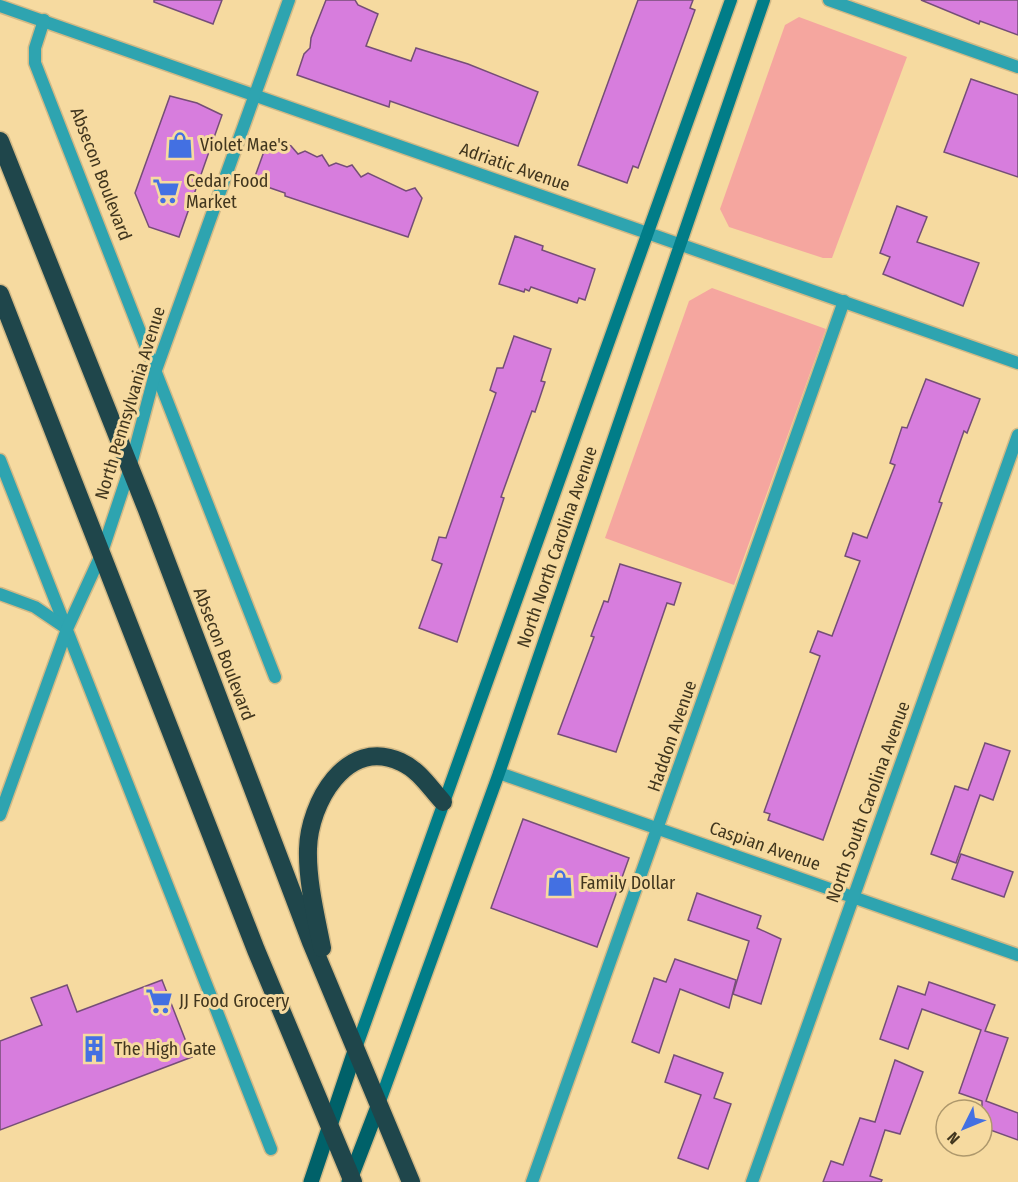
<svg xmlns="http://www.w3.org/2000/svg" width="1018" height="1182" font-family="'Fira Sans Condensed',sans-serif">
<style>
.green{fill:#f5a69f}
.building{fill:#d77ddd;stroke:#754e77;stroke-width:1.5}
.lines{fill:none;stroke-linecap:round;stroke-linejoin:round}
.street-casing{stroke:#d2b986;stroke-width:15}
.secondary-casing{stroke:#d2b986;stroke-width:15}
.primary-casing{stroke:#d2b986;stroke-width:18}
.highway-casing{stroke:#d2b986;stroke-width:21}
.street{stroke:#2ea4b0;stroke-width:12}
.secondary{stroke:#017d88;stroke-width:12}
.primary{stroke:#006169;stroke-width:15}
.highway{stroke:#1f464b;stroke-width:18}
.labels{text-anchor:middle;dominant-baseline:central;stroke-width:6;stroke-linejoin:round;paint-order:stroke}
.poi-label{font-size:18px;fill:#41361e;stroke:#f6daa0;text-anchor:start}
.street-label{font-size:18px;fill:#41361e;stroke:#f6daa0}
</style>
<rect width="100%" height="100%" fill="#f6daa0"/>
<!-- green -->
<g class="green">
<polygon points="799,17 907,57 832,258 823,258 729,227 720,209 785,25"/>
<polygon points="712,288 826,329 734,585 605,538 689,301"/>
</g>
<!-- building -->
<g class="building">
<polygon points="154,0 222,0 213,24 154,2"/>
<polygon points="326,0 355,0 358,5 378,14 366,46 411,61 416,48 468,64 538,92 518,146 390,101 389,107 297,75 304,54 310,48 311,38"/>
<polygon points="638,0 693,0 690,8 695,10 638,168 633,166 627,183 578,165"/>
<polygon points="921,0 1018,0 1018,35 980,21 979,24"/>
<polygon points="971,79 1018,95 1018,177 944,152"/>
<polygon points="170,96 197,103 222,115 179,237 149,227 135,193"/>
<polygon points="274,140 291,146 298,154 305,151 317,157 322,155 329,166 336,163 347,167 352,165 361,177 368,173 406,191 415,188 422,198 408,237 285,196 285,193 253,182 267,143"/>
<polygon points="897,206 927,217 917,242 979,263 963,306 883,274 890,257 880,253"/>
<polygon points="515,236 543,246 542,250 595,269 585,300 579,298 577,303 531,287 529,291 525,289 524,292 499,284"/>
<polygon points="514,336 551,349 541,381 545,382 535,412 532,411 501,497 504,498 457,642 419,628 442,564 432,560 439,537 446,538 496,393 490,390 497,368 503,368"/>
<polygon points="926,379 980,399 967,433 964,431 939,502 942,503 823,840 768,820 770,814 764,812 820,656 810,652 818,631 832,636 860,561 845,556 853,533 867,538 895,465 890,463 902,427 907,428"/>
<polygon points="620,564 681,583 674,605 667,603 616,752 558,734 594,637 591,636 604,601 608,602"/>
<polygon points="985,743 1010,751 993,800 980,795 956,863 931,854 955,786 968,790"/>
<polygon points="523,819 629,858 597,947 491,908"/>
<polygon points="961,854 1013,872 1004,897 952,879"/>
<polygon points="697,893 761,916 757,928 781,939 761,1004 733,994 749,941 688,920"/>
<polygon points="675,959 736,980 729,1008 680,989 659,1053 632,1042 654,978 666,982"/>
<polygon points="162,980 192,1057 0,1130 0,1041 42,1025 31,998 67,985 77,1012"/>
<polygon points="929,982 995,1005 985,1031 1008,1038 986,1101 1018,1113 1018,1140 982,1127 982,1101 959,1093 981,1030 922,1009 908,1049 880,1039 898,986 925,995"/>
<polygon points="674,1055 723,1073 714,1098 731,1104 708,1169 678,1158 701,1095 665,1082"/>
<polygon points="895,1060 923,1072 900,1134 885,1130 870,1176 882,1180 881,1182 823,1182 831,1161 843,1165 860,1118 875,1122"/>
</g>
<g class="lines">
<defs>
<g id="street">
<polyline points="829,0 1018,67"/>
<polyline points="0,6 1018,363"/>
<polyline points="44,20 35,48 35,63 275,677"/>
<polyline points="0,460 271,1149"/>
<polyline points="0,594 35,607 66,628"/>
<polyline points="499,773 1018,955"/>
<polyline points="0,815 67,629 101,555 130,468 156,370 289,0"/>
<polyline points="532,1182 844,301"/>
<polyline points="752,1182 1018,435"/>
</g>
<g id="secondary">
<polyline points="355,1051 731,0"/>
<polyline points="379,1104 499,773 764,0"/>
</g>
<g id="primary">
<polyline points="311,1182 355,1051"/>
<polyline points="349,1182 379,1104"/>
</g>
<g id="highway">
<polyline points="0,141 147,510 311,942 411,1182"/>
<polyline points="0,294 256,950 353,1182"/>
<path d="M322,948C316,917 307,881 308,849C309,804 346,736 401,762C419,770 430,788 443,802"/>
</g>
</defs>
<!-- street casing -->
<use href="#street" class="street-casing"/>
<!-- secondary casing -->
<use href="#secondary" class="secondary-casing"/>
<!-- primary casing -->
<use href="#primary" class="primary-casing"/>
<!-- highway casing -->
<use href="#highway" class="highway-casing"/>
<!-- street -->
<use href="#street" class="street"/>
<!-- secondary -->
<use href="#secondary" class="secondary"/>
<!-- primary -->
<use href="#primary" class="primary"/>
<!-- highway -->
<use href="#highway" class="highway"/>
</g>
<!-- icons -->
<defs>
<symbol id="shop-bare" viewBox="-9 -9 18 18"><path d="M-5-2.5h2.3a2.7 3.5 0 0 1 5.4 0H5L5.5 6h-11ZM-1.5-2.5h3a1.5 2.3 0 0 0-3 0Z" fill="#4370e2" stroke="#f6daa0" stroke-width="2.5" paint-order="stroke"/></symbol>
<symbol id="supermarket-bare" viewBox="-9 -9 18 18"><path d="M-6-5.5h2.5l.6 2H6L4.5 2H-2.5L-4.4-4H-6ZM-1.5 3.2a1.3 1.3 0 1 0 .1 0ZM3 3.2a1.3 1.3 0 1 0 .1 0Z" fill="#4370e2" stroke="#f6daa0" stroke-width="2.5" paint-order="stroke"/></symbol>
<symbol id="building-bare" viewBox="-9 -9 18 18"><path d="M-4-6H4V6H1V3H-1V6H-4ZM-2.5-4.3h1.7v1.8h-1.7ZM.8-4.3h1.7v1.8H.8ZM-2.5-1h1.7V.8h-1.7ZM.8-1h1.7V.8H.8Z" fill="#4370e2" stroke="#f6daa0" stroke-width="2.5" paint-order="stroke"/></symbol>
</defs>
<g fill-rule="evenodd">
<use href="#shop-bare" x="161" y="126" width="38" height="38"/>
<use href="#supermarket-bare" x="147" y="172" width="38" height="38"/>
<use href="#shop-bare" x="541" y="864" width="38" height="38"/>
<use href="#supermarket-bare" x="140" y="982" width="38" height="38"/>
<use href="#building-bare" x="75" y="1030" width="38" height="38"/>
</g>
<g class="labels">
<!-- poi labels -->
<g class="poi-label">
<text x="200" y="145">Violet Mae's</text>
<text x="186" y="181">Cedar Food<tspan x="186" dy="21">Market</tspan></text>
<text x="580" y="883">Family Dollar</text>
<text x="179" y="1001">JJ Food Grocery</text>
<text x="114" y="1049">The High Gate</text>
</g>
<!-- street labels -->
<g class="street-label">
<text transform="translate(515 167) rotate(19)">Adriatic Avenue</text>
<text transform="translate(101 174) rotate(69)">Absecon Boulevard</text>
<text transform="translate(130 403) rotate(-73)">North Pennsylvania Avenue</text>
<text transform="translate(557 547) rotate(-71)">North North Carolina Avenue</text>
<text transform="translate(224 654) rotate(69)">Absecon Boulevard</text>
<text transform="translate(672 736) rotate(-71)">Haddon Avenue</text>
<text transform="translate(868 802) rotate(-70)">North South Carolina Avenue</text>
<text transform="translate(765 846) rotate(19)">Caspian Avenue</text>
</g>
</g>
<!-- north arrow -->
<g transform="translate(964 1128) rotate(227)"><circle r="28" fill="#f6daa0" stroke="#ae986c" stroke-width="1.5"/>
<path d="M0-4.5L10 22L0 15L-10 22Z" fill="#4370e2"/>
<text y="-9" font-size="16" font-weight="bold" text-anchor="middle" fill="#41361e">N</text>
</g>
</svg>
